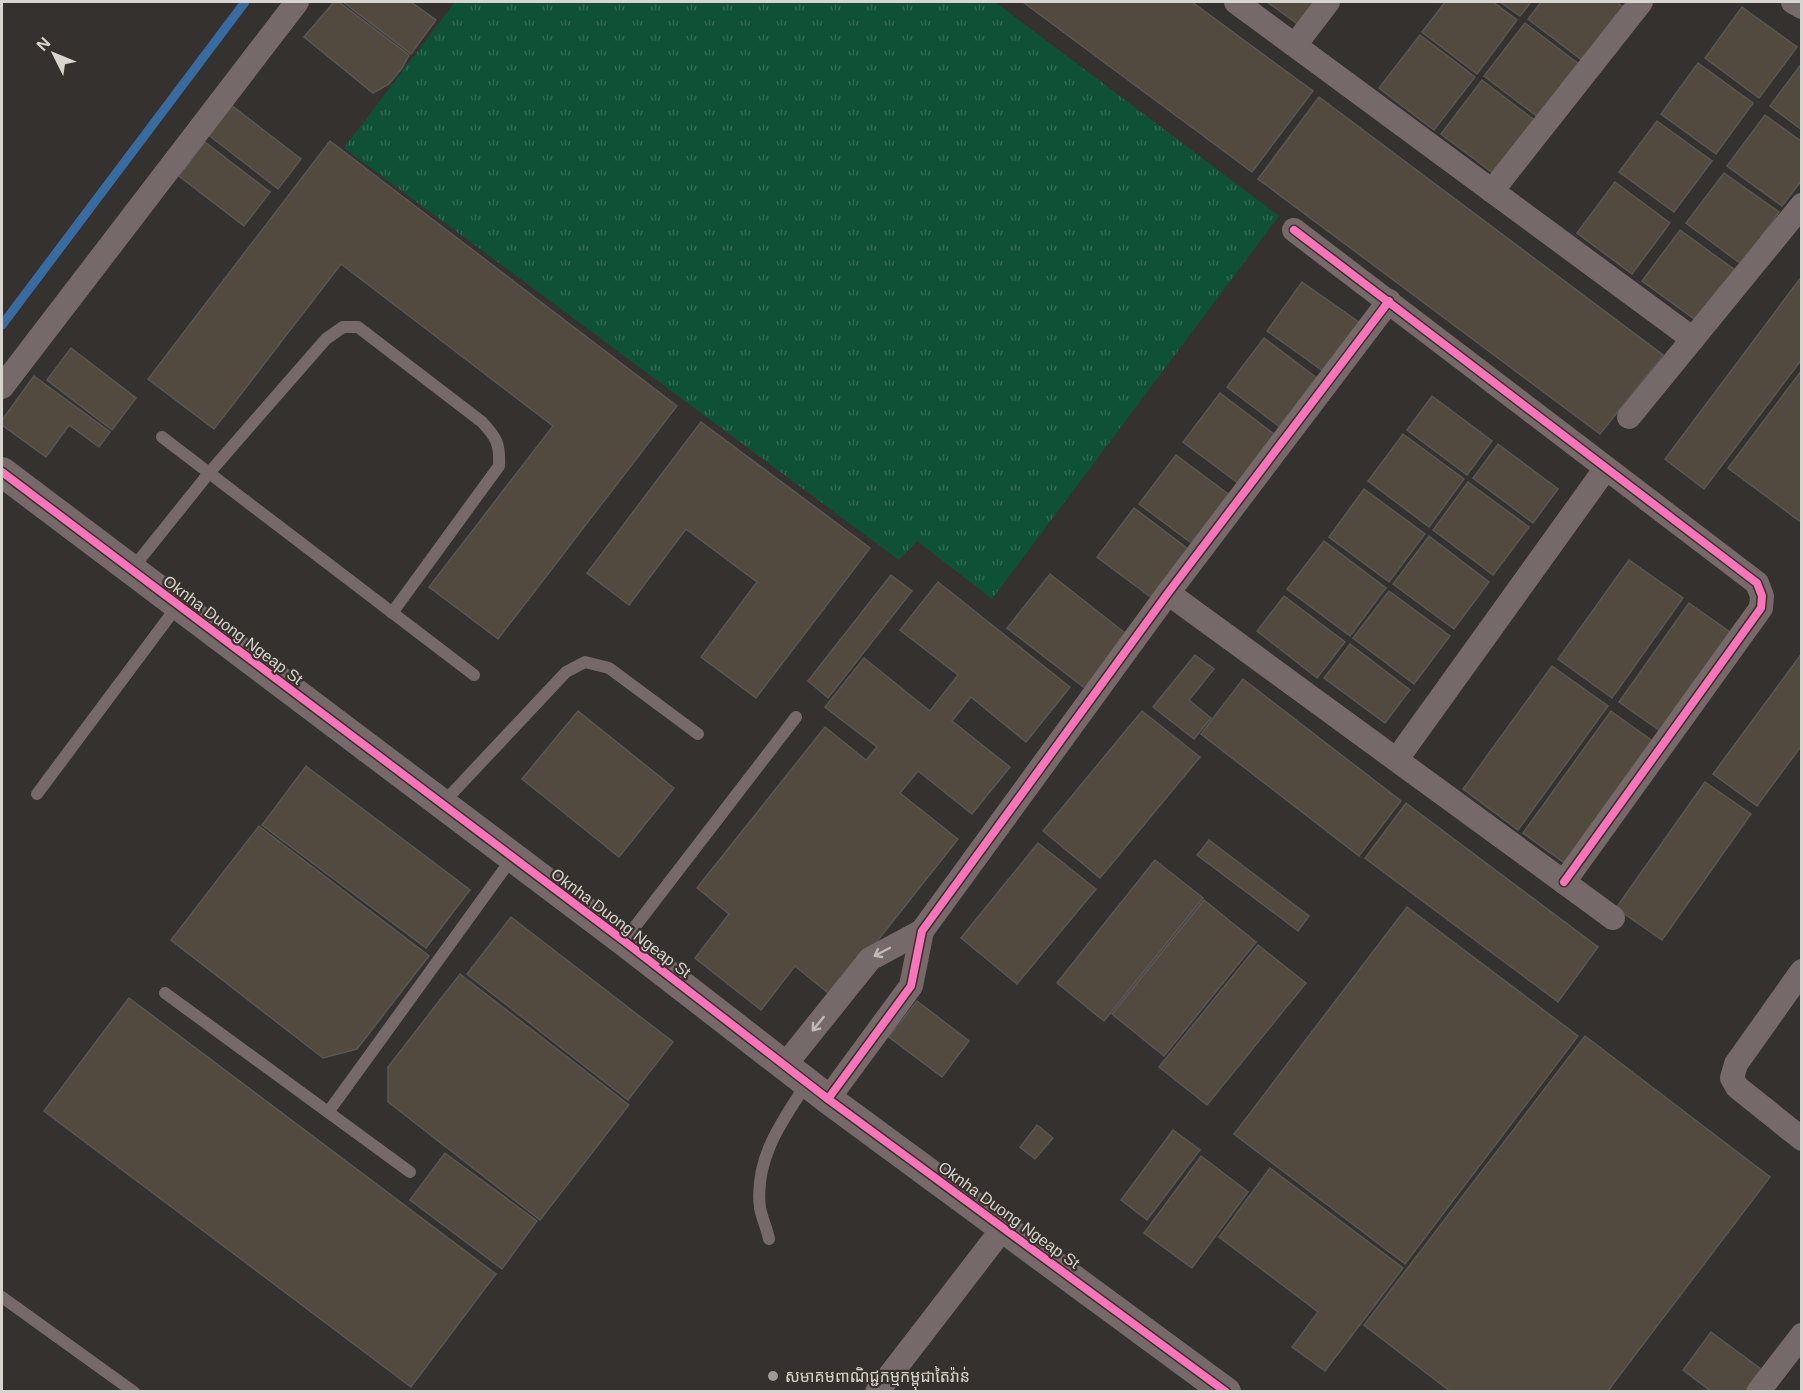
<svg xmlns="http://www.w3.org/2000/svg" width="1803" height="1393" font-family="Arial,'Noto Sans Khmer',sans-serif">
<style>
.grass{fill:url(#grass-tufts)}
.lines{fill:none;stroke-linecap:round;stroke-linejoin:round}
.stream{stroke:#386ca0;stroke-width:9}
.building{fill:#534a3f;stroke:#595653;stroke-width:1.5}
.service{stroke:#756969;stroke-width:12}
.minor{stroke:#756969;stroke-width:24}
.tertiary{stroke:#756969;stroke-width:30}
.cycleway-casing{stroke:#37312b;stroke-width:11}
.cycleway{stroke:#fb73b8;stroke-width:8}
.oneway{stroke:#bfbab7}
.poi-dot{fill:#9f9c98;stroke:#37312b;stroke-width:2}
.labels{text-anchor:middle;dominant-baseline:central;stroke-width:4.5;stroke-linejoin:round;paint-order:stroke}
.street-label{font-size:16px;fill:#d8d5d1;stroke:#37312b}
.poi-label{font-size:16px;fill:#d8d5d1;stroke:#37312b;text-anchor:start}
</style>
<defs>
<pattern id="grass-tufts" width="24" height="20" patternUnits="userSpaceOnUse" patternTransform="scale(1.5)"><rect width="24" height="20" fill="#0e5136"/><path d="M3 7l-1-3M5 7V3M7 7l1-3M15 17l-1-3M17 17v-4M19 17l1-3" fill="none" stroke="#306952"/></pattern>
</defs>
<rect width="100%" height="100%" fill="#34312e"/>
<!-- grass -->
<polygon class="grass" points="455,2 995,2 1279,216 992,599 917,541 899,560 344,148"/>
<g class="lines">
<!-- stream -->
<polyline class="stream" points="2,325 245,2"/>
</g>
<!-- building -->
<g class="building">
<polygon points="334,2 339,2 409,55 402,68 389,84 373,93 304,37"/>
<polygon points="343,2 411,2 436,20 411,54"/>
<polygon points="1023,2 1192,2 1313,91 1252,172"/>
<polygon points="1267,2 1326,2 1306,30"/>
<polygon points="1445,2 1493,2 1517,20 1477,74 1422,32"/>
<polygon points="1500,2 1531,2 1520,16"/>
<polygon points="1541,2 1616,2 1623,7 1583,61 1528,19"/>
<polygon points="1742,7 1797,47 1759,98 1705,58"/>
<polygon points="1525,23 1580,65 1539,118 1484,76"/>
<polygon points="1420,35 1475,77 1434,130 1379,88"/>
<polygon points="1698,63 1753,103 1716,154 1661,114"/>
<polygon points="1802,63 1802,130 1770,106"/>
<polygon points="1482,80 1537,122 1497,176 1441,134"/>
<polygon points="1319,97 1663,355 1600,434 1258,179"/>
<polygon points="226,101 301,159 278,189 202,130"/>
<polygon points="1765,115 1802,142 1802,180 1782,206 1727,166"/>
<polygon points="1657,121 1712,161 1674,212 1619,172"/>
<polygon points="330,141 677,406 498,639 429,587 553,426 341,264 214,429 148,379"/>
<polygon points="205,142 270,192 244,226 179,176"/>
<polygon points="1724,173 1779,212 1741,264 1686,223"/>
<polygon points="1615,182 1670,223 1632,274 1577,233"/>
<polygon points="1680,230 1735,270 1697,321 1642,281"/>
<polygon points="1802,276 1802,359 1704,489 1665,459"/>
<polygon points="1302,282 1363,325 1327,374 1267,331"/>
<polygon points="1264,338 1322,382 1285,431 1227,387"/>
<polygon points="71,348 136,398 112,430 47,380"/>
<polygon points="1802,370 1802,523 1728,468"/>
<polygon points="34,376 110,432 99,447 69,425 46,457 2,425 2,420"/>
<polygon points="1220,393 1278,437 1242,486 1183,442"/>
<polygon points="1432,396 1492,441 1467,475 1407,430"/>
<polygon points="701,422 870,548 756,698 701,657 757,582 686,529 629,605 587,573"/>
<polygon points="1403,434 1464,479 1429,527 1368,481"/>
<polygon points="1498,444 1558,489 1533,523 1473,478"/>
<polygon points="1176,455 1235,499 1198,548 1139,504"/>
<polygon points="1468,482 1529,527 1493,575 1433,530"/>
<polygon points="1364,489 1425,534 1389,582 1329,537"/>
<polygon points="1134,508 1192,552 1156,601 1097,557"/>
<polygon points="1429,536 1489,582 1454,629 1393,584"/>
<polygon points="1324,541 1386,588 1350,636 1287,589"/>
<polygon points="1629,560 1683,598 1612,698 1558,659"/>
<polygon points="1050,574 1129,636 1086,689 1007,628"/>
<polygon points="891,575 912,591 828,698 808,681"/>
<polygon points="938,582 1070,687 1026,742 971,697 952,721 1010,767 972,814 918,771 900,793 958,839 833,997 795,966 761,1010 695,958 729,914 697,888 825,727 866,760 877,747 825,707 864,658 930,711 958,675 900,630"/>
<polygon points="1389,591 1450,636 1414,684 1353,638"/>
<polygon points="1284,596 1345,642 1317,678 1257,631"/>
<polygon points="1689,603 1737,637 1666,735 1619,702"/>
<polygon points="1350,644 1410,690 1385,723 1324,678"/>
<polygon points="1195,655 1214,669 1189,700 1211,718 1194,739 1153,707"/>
<polygon points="1800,656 1802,658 1802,745 1757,806 1713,774"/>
<polygon points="1552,666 1608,706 1518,830 1463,789"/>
<polygon points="1243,679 1401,801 1359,856 1201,734"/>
<polygon points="578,711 674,788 619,857 522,779"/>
<polygon points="1142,711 1200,757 1100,878 1043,831"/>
<polygon points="1611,711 1658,745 1570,867 1523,833"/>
<polygon points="306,766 470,890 426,948 262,825"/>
<polygon points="1705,782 1751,814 1662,940 1616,908"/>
<polygon points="1406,803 1598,947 1558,1002 1365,858"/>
<polygon points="259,826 429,956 357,1049 323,1058 171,940"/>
<polygon points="1209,840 1309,916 1298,931 1197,855"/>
<polygon points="1038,843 1096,889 1017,984 961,938"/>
<polygon points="1155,860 1203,898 1104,1021 1057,983"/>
<polygon points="1204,900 1256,942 1164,1056 1112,1014"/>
<polygon points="1407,907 1578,1036 1405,1264 1234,1134"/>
<polygon points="511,917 673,1042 628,1100 467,974"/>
<polygon points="1258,945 1306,983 1207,1105 1159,1067"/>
<polygon points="460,974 629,1105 540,1220 388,1102 388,1067"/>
<polygon points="129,998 496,1274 411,1387 44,1111"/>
<polygon points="917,1001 969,1041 942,1077 889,1037"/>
<polygon points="1585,1036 1770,1177 1607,1392 1451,1392 1364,1325"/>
<polygon points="1037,1125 1053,1138 1035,1159 1020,1147"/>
<polygon points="1173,1130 1200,1150 1147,1220 1121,1200"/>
<polygon points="445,1153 537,1221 502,1269 410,1200"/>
<polygon points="1201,1156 1248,1192 1192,1268 1144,1233"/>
<polygon points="1270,1168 1403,1268 1325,1371 1292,1347 1318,1312 1219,1237"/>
<polygon points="1711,1332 1765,1372 1751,1392 1712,1392 1683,1370"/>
</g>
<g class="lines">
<!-- service -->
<g class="service">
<polyline points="162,437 474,675"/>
<path d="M132,569L209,473L326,339L343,327H358L482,422C497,438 500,444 499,466L392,613"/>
<polyline points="37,794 178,605"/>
<polyline points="442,804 566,672 585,662 609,668 698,734"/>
<polyline points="624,941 796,717"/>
<polyline points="165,993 410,1172"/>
<polyline points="329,1111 513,857"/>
<path d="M769,1239C767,1229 762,1218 760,1208C754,1159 782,1121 807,1083"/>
<polyline points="2,1297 134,1392"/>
</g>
<!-- minor -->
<g class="minor">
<polyline points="1236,2 1693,339"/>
<polyline points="1793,2 1802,7"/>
<polyline points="1295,45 1328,2"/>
<polyline points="1492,191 1641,2"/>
<polyline points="1294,230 1757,583 1762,596 1761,608 1564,882"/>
<polyline points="2,387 297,2"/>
<polyline points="1629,417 1802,205"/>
<polyline points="1168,593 1613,918"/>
<polyline points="1397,759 1606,468"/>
<polyline points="1802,971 1736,1064 1732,1078 1737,1087 1802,1139"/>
<polyline points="785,1065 870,959 922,931"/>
<polyline points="828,1099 911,986 922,931 1168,593 1389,301"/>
<polyline points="877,1392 1004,1227"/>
<polyline points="1758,1392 1802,1335"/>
</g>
<!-- tertiary -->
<polyline class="tertiary" points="2,472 624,941 828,1099 1226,1392"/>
<defs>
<g id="cycleway">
<polyline points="1294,230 1757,583 1762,596 1761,608 1564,882"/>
<polyline points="2,472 624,941 828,1099 1226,1392"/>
<polyline points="828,1099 911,986 922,931 1168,593 1389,301"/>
</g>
</defs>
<!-- cycleway casing -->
<use href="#cycleway" class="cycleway-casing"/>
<!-- cycleway -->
<use href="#cycleway" class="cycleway"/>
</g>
<!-- one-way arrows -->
<defs><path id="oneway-shaft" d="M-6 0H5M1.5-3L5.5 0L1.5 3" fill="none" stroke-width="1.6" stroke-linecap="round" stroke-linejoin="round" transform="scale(1.5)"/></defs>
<g class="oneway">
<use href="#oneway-shaft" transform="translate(882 952) rotate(152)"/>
<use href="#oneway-shaft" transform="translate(818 1024) rotate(129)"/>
</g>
<!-- markers -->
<circle class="poi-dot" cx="773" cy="1376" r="6"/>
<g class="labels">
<!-- street labels -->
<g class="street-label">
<text transform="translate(233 630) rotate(37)">Oknha Duong Ngeap St</text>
<text transform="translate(621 923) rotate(37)">Oknha Duong Ngeap St</text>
<text transform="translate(1009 1215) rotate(36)">Oknha Duong Ngeap St</text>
</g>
<!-- poi labels -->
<g class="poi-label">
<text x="785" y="1376">សមាគមពាណិជ្ជកម្មកម្ពុជាតៃវ៉ាន់</text>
</g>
</g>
<!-- border -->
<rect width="1803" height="1393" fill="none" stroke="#d8d5d1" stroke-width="6"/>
<!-- north arrow -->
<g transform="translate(54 54) rotate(313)" stroke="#37312b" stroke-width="4.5" paint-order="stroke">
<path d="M0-4.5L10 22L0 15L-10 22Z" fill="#d8d5d1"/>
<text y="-9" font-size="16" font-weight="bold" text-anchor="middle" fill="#d8d5d1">N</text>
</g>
</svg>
